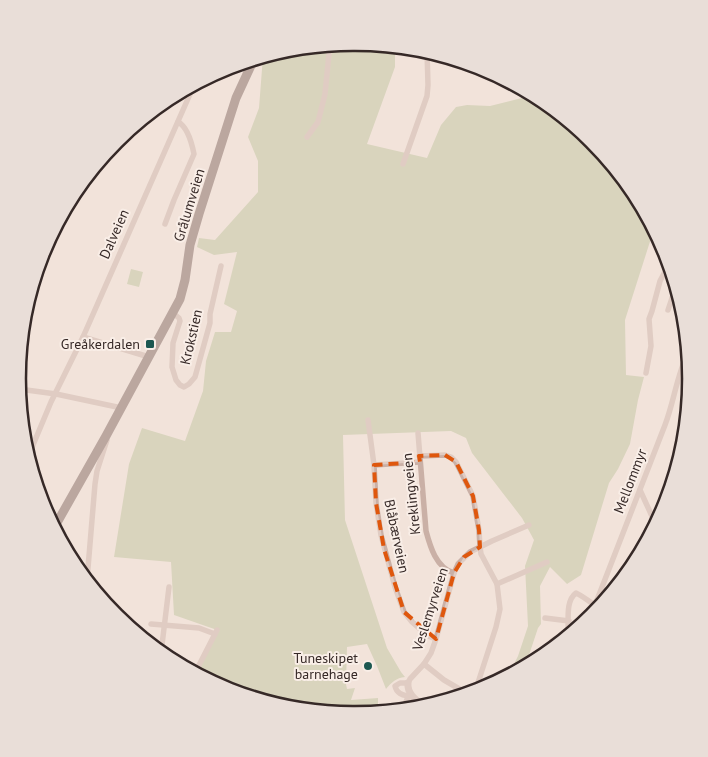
<svg xmlns="http://www.w3.org/2000/svg" width="708" height="757" font-family="'PT Sans',sans-serif">
<style>
.green{fill:#bbc19a}
.lines{fill:none;stroke-linecap:round;stroke-linejoin:round}
.minor{stroke:#cab0a6;stroke-width:5.5}
.tertiary{stroke:#cab0a6;stroke-width:7}
.primary{stroke:#785d58;stroke-width:9}
.marked{fill:none;stroke:#df570d;stroke-width:4;stroke-dasharray:10 6;stroke-linejoin:round}
.poi-dot{fill:#1c5851;stroke:#f9eee7;stroke-width:2}
.labels{text-anchor:middle;dominant-baseline:central;stroke-width:4;stroke-linejoin:round;paint-order:stroke}
.street-label{font-size:14px;fill:#362927;stroke:#f9eee7}
.poi-label{font-size:14px;fill:#362927;stroke:#f9eee7;text-anchor:end}
.rim{fill:none;stroke:#362927;stroke-width:2.5}
</style>
<rect width="100%" height="100%" fill="#f2e3da"/>
<!-- green -->
<g class="green">
<path d="M354,42L395,46V67L367,144L427,158L441,125L456,107L467,105L490,106L534,95L541,99L592,141L634,192L654,229L625,320L626,375L644,377L638,400L630,444L618,469L609,483L581,575L567,584L550,567L540,586L541,624L538,628L525,667L508,676L518,656L528,626L525,566L534,540L522,518L472,453L466,438L451,431L343,435L345,520L387,648L401,672L405,677C396,678 392,682 386,689L377,666L367,644L347,647L346,684L347,689L355,688L351,700L378,698V713L354,715L288,708L225,689L195,673L217,630L174,615L171,562L114,557L129,464L142,428L185,441L203,391L206,361L215,332H231L237,311L224,304L237,252L214,255L197,247L199,238L215,240L258,192V161L248,137L259,108L263,56L289,48Z"/>
<polygon points="131,269 143,272 139,287 127,284"/>
</g>
<g class="lines">
<!-- minor -->
<g class="minor">
<polyline points="505,84 511,83"/>
<polyline points="307,137 318,122 325,94 330,44"/>
<polyline points="403,164 427,96 428,85 427,51"/>
<path d="M165,224L174,200L194,154C192,144 188,127 178,122"/>
<polyline points="668,310 674,292 677,289"/>
<polyline points="173,313 179,318 180,321 173,343 172,367 176,380 180,385 184,387 189,384 195,377 210,323 210,314 221,266"/>
<polyline points="83,337 149,357"/>
<polyline points="646,373 651,346 649,319 652,311 660,281 669,264"/>
<polyline points="19,389 56,394 117,407"/>
<polyline points="368,420 374,465 376,503 381,535 395,587 404,612 412,622 428,636 436,639"/>
<path d="M418,433L426,531C430,546 436,568 454,573"/>
<polyline points="419,456 445,455 451,457 456,462 473,496 479,530 480,547 481,554 497,584 500,609 496,627 475,692"/>
<polyline points="28,457 51,402 83,337 194,85"/>
<polyline points="374,465 420,462"/>
<polyline points="640,490 656,525"/>
<polyline points="87,580 95,484 97,471 107,440"/>
<polyline points="497,584 547,562"/>
<polyline points="545,618 569,621"/>
<path d="M590,618L665,425C674,402 677,374 688,353"/>
<polyline points="151,624 199,628 215,634"/>
<path d="M558,644L560,638L568,634C569,621 565,601 576,593C583,596 588,601 595,605"/>
<polyline points="551,650 552,641 555,639 560,638"/>
<polyline points="159,651 162,645 169,587"/>
<polyline points="526,660 537,661"/>
<polyline points="424,664 444,680 468,694"/>
<polyline points="195,673 217,630"/>
<path d="M414,698C407,695 397,696 395,686L400,683H408L410,679L424,664L431,653L436,639L454,573L458,564L470,552L492,541L529,525"/>
<polyline points="405,710 405,704 408,697"/>
</g>
<!-- tertiary -->
<path class="tertiary" d="M408,683C407,694 416,700 425,707"/>
<!-- primary -->
<polyline class="primary" points="54,528 106,436 180,299 185,280 190,245 199,214 236,98 254,59"/>
</g>
<!-- marked area -->
<path d="M0 0H708V757H0ZM445,455L456,462L473,496L479,530L480,547L464,557L454,573L436,639L404,612L384,549L376,503L374,465L420,462L419,456Z" fill="#f2e3da" fill-opacity=".55" fill-rule="evenodd"/>
<path class="marked" d="M445,455L456,462L473,496L479,530L480,547L464,557L454,573L436,639L404,612L384,549L376,503L374,465L420,462L419,456Z"/>
<!-- markers -->
<g class="poi-dot">
<rect x="145" y="339" width="10" height="10" rx="2.5"/>
<circle cx="368" cy="666" r="5"/>
</g>
<g class="labels">
<!-- street labels -->
<g class="street-label">
<text transform="translate(189 205) rotate(-73)">Grålumveien</text>
<text transform="translate(114 234) rotate(-66)">Dalveien</text>
<text transform="translate(191 337) rotate(-77)">Krokstien</text>
<text transform="translate(630 481) rotate(-69)">Mellommyr</text>
<text transform="translate(411 494) rotate(-96)">Kreklingveien</text>
<text transform="translate(397 536) rotate(78)">Blåbærveien</text>
<text transform="translate(430 609) rotate(-72)">Veslemyrveien</text>
</g>
<!-- poi labels -->
<g class="poi-label">
<text x="140" y="344">Greåkerdalen</text>
<text x="358" y="658">Tuneskipet<tspan x="358" dy="16">barnehage</tspan></text>
</g>
</g>
<!-- crop -->
<path d="M0 0H708V757H0ZM353 51H355A327 327 0 0 1 682 378V379A327 327 0 0 1 355 706H353A327 327 0 0 1 26 379V378A327 327 0 0 1 353 51Z" fill="#e9ded8" fill-rule="evenodd"/>
<path class="rim" d="M353 51H355A327 327 0 0 1 682 378V379A327 327 0 0 1 355 706H353A327 327 0 0 1 26 379V378A327 327 0 0 1 353 51Z"/>
</svg>
